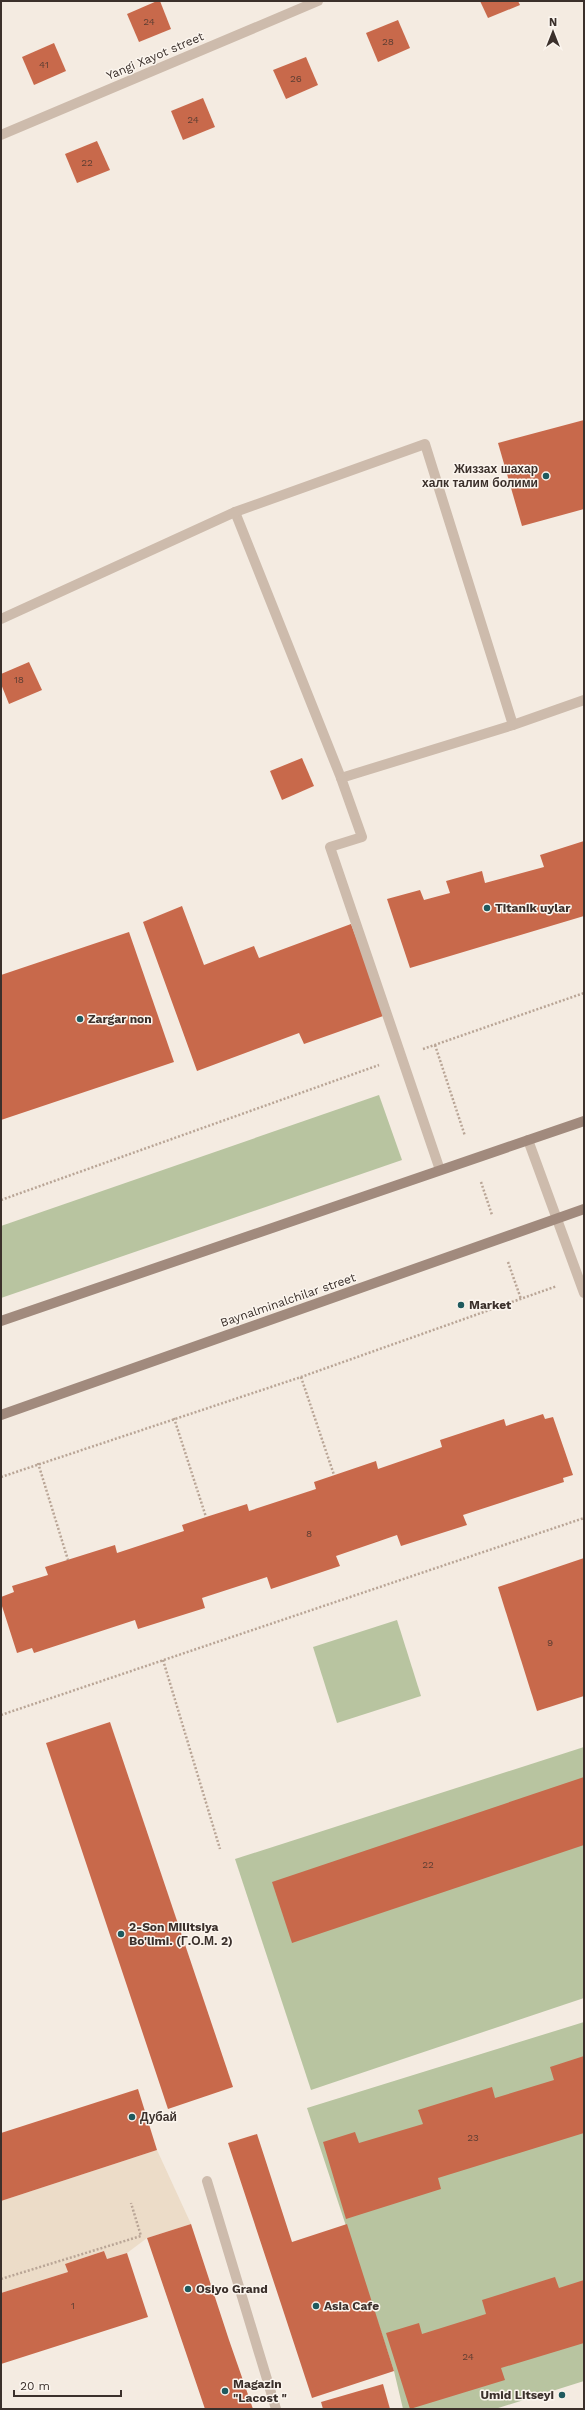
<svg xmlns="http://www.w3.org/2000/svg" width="585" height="2410" font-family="'Work Sans',sans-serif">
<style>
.green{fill:#b8c4a0}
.plaza{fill:#ecdcc8}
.building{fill:#c8694b}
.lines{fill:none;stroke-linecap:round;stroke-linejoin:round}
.path{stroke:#b9a596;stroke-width:2.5;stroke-dasharray:2 2;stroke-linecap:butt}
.street{stroke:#cdbbac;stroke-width:10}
.secondary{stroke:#a18a7d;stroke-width:10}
.poi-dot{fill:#1f5a5e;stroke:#fbf5ee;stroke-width:1.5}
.labels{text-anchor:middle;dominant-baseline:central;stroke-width:3;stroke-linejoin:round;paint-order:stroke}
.number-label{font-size:10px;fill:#5e3e33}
.street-label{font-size:12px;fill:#3b302b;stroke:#fbf5ee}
.poi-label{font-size:12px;font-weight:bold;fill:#3b302b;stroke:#fbf5ee;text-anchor:start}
</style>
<rect width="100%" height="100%" fill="#f4ebe1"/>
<!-- green -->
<g class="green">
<polygon points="379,1095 402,1160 1,1298 1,1226"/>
<polygon points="397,1620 421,1696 337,1723 313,1647"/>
<polygon points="584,1747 584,1998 311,2090 235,1859"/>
<polygon points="584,2022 584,2381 495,2409 403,2409 394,2371 307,2108"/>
</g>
<!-- plaza -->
<polygon class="plaza" points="157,2150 191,2224 147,2238 127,2253 107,2259 104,2251 66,2264 68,2272 1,2293 1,2201"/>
<!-- building -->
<g class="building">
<polygon points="157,1 160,1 171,29 139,42 127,14"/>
<polygon points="480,1 518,1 520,5 488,18"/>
<polygon points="398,20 410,48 378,62 366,33"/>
<polygon points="54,43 66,71 34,85 22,57"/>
<polygon points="306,57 318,85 286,99 273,70"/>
<polygon points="203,98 215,127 183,140 171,111"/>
<polygon points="97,141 110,170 77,183 65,154"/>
<polygon points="584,420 584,509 522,526 498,443"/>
<polygon points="29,662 42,690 9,704 1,684 1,674"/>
<polygon points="302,758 314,786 282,800 270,771"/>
<polygon points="584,841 584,916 410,968 387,899 420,890 424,900 450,893 446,881 482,871 485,883 544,867 540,855"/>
<polygon points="182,906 204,965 254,946 259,958 351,924 386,1015 304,1044 299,1033 197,1071 143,922"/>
<polygon points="129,932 174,1062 1,1120 1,975"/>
<polygon points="543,1414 545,1419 553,1417 573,1475 563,1478 564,1482 463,1515 467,1525 401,1546 397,1535 336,1556 340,1566 271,1589 267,1577 202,1598 205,1608 138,1629 135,1620 34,1653 32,1648 17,1653 1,1603 1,1597 14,1592 12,1586 48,1575 45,1567 115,1545 117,1553 184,1531 182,1525 206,1517 247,1504 249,1511 316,1489 314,1482 376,1461 378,1469 442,1447 440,1440 504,1419 506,1426"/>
<polygon points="584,1558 584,1696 537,1711 498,1587"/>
<polygon points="110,1722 233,2087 168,2109 46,1743"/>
<polygon points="584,1777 584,1845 292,1943 272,1882"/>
<polygon points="584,2056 584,2133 438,2178 441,2189 346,2219 323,2142 355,2132 359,2143 423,2124 418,2110 492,2087 495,2098 554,2080 550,2067"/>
<polygon points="138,2089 157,2150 1,2201 1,2133"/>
<polygon points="257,2134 292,2242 347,2224 394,2371 312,2398 228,2143"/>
<polygon points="191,2224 229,2340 253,2409 205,2409 147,2238"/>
<polygon points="104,2251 107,2259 127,2253 148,2317 1,2364 1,2293 68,2272 65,2264"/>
<polygon points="555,2277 559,2288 584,2280 584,2343 501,2368 505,2380 410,2409 386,2333 419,2323 422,2334 486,2314 482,2300"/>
<polygon points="383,2384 390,2409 323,2409 321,2402"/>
</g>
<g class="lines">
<!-- path -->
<g class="path">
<polyline points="435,1045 465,1136"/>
<polyline points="423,1049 584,993"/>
<polyline points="481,1182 492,1215"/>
<polyline points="1,1200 379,1065"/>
<polyline points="508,1262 521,1299"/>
<polyline points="301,1377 334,1475"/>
<polyline points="174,1418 206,1517"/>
<polyline points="38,1463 68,1560"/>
<polyline points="1,1477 301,1377 557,1286"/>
<polyline points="163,1660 220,1849"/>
<polyline points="1,1715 584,1518"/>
<polyline points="1,2279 141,2236 131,2203"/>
</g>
<!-- street -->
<g class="street">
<polyline points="1,135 318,1"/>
<polyline points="235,512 341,778 513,725 584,700"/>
<polyline points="1,619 235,512 425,444 513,725"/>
<polyline points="341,778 362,837 330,847 440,1170"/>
<polyline points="528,1140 584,1293"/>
<polyline points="207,2181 276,2409"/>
</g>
<!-- secondary -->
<g class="secondary">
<polyline points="1,1321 584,1121"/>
<polyline points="1,1415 584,1209"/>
</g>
</g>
<!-- markers -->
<g class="poi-dot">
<circle cx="546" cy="476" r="4"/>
<circle cx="487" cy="908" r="4"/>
<circle cx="80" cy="1019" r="4"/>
<circle cx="461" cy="1305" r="4"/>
<circle cx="121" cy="1934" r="4"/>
<circle cx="132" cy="2117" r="4"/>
<circle cx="188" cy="2289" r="4"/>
<circle cx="316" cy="2306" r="4"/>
<circle cx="225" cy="2391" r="4"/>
<circle cx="562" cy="2395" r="4"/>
</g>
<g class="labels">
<!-- number labels -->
<g class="number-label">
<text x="149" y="21">24</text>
<text x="388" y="41">28</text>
<text x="44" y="64">41</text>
<text x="296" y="78">26</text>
<text x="193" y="119">24</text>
<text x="87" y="162">22</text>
<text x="19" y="679">18</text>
<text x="309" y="1533">8</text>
<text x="550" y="1642">9</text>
<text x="428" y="1864">22</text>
<text x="473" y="2137">23</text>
<text x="73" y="2305">1</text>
<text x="468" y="2356">24</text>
</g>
<!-- street labels -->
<g class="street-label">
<text transform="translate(155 56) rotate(-23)">Yangi Xayot street</text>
<text transform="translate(288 1300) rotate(-19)">Baynalminalchilar street</text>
</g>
<!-- poi labels -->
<g class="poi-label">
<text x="538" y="469" text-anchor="end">Жиззах шахар<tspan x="538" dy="14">халк талим болими</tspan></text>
<text x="495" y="908">Titanik uylar</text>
<text x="88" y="1019">Zargar non</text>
<text x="469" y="1305">Market</text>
<text x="129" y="1927">2-Son Militsiya<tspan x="129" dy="14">Bo'limi. (Г.О.М. 2)</tspan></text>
<text x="140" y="2117">Дубай</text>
<text x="196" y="2289">Osiyo Grand</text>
<text x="324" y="2306">Asia Cafe</text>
<text x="233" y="2384">Magazin<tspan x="233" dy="14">"Lacost "</tspan></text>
<text x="554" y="2395" text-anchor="end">Umid Litseyi</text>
</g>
</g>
<!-- border -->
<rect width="585" height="2410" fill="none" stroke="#3b302b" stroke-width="4"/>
<!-- north arrow -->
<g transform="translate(553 32)" stroke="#fbf5ee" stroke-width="3" paint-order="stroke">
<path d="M0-3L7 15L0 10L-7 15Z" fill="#3b302b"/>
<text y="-6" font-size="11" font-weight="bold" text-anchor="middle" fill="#3b302b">N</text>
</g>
<!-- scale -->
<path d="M14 2390v6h107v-6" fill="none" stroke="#3b302b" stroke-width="2"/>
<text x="20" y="2390" font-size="12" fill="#3b302b" stroke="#fbf5ee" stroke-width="3" paint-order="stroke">20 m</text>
</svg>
